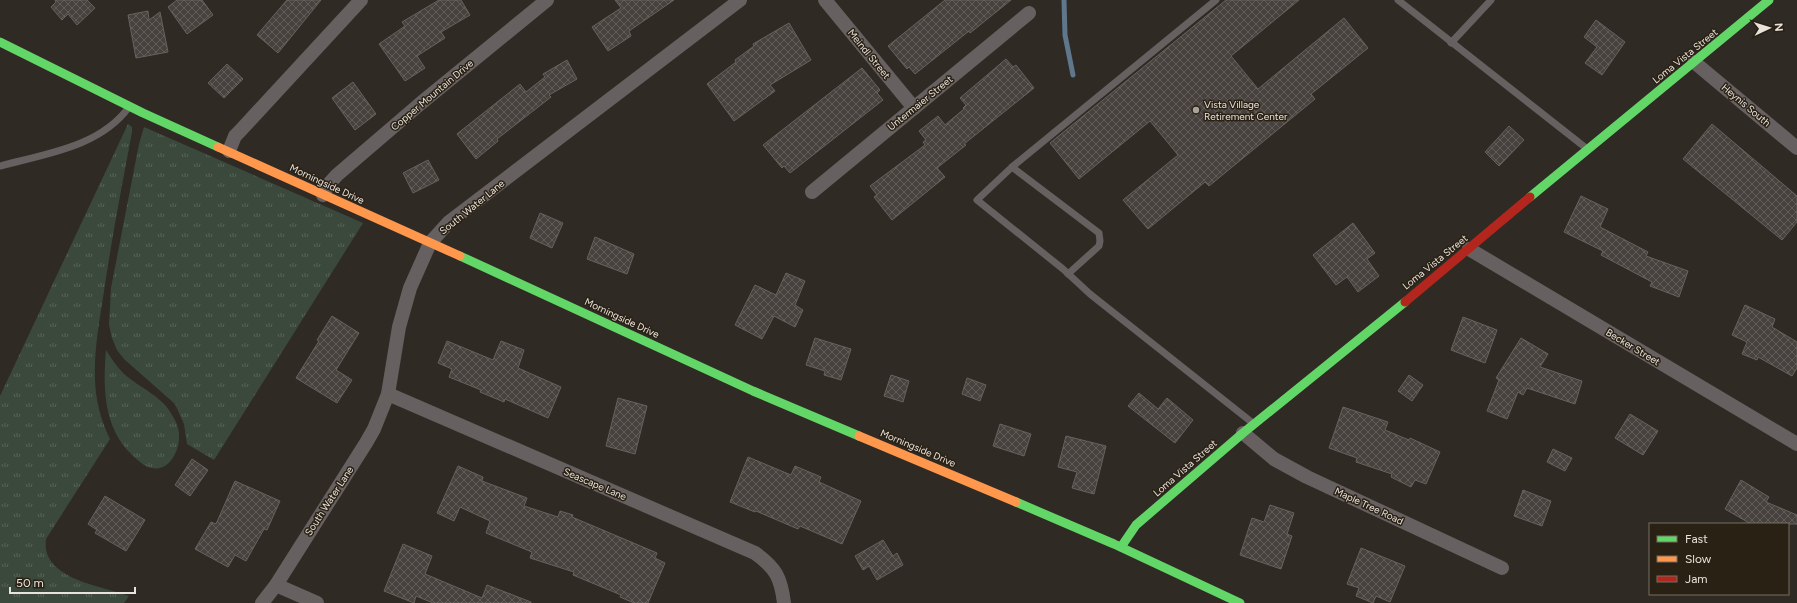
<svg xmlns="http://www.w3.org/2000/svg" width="1797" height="603" font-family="Figtree,sans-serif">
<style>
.grass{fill:url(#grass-tufts)}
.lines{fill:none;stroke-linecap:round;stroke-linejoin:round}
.stream{stroke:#5f778c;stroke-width:5}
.building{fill:url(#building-cross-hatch);stroke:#68625e}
.lane{stroke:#666060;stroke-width:7}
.street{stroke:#666060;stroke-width:14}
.fast{stroke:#63d668;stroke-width:9}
.slow{stroke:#ff974d;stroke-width:9}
.jam{stroke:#b3261e;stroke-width:9}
.poi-dot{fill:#a8a29b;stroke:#2a2115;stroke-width:1.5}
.labels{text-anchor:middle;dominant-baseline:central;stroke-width:3;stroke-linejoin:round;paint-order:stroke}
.street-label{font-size:10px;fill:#e9e3db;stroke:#2a2115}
.poi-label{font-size:10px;fill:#e9e3db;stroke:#2a2115;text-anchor:start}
</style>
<defs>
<pattern id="grass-tufts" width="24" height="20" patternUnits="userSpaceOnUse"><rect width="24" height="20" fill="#3b493d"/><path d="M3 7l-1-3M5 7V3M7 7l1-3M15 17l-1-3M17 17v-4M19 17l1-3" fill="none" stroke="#576358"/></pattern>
<pattern id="building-cross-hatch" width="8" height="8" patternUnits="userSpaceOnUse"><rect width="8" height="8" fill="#48423f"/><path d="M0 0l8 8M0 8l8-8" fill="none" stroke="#625d5a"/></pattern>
</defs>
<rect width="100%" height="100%" fill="#2f2a24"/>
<!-- grass -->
<g class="grass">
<path d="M128,124L132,127V132C122,185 112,237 104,291C99,324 92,359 96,393C98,410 103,424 110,439L46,539C40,579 102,586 129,596L124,603H0V396Z"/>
<polygon points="144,127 363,223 214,460 187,444 184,424 175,404 124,359 117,350 112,338 109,325 111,288 139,144"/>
<path d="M106,350C111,358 117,367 124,374C140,388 162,396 172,415C176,421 179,428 179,435C180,449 170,472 152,468C144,467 138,460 132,455C103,427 103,387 106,350Z"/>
</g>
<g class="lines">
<!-- stream -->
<polyline class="stream" points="1064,0 1065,35 1073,75"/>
</g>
<!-- building -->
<g class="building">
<polygon points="55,0 87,0 95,8 77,25 68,14 62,20 51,7 56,2"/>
<polygon points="177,0 202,0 213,15 187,34 168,7"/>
<polygon points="287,0 321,0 278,53 257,35"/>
<polygon points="439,0 461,0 470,15 441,32 445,38 417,56 425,68 405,81 379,44 405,26 402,22"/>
<polygon points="615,0 674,0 629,31 631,36 608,51 592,27 621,8"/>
<polygon points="945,0 1011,0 970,33 969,31 915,74 909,67 907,69 888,46"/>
<polygon points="1226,0 1299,0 1231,56 1258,89 1344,18 1368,48 1311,94 1315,99 1209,186 1205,182 1148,229 1123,200 1178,155 1150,121 1079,179 1050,143"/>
<polygon points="148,11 149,20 160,12 168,52 136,58 128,15"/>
<polygon points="1596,20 1625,42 1602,75 1585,63 1597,47 1584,37"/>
<polygon points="789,23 811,60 770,85 775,91 734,121 707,84 736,62 735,60 754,46 753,44"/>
<polygon points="1006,59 1013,67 1016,65 1034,88 964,144 966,145 937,168 945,177 892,220 874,197 877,195 870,186 925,145 923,142 926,140 919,131 938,116 945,125 964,109 963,108 966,105 960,98"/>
<polygon points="567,60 577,79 549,95 551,97 497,139 498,141 476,159 457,134 520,84 526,92 545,77 543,74"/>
<polygon points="227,64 243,79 224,98 208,83"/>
<polygon points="862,68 880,90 877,93 883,100 790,173 784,166 782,168 763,145"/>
<polygon points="353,82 376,114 355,130 332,98"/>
<polygon points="1712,124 1797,196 1797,222 1782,240 1683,159"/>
<polygon points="1509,126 1524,140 1499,166 1485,152"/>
<polygon points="428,160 439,180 413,193 403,173"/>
<polygon points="1581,196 1608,209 1600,227 1648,252 1646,256 1688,271 1679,297 1650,286 1652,282 1601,255 1603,251 1564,232"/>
<polygon points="540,213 563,223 552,248 530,238"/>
<polygon points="1353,223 1375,253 1367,259 1379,276 1358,292 1347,277 1336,285 1313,255"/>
<polygon points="595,237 634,254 627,274 587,259"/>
<polygon points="786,273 805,281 795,305 803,310 795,327 774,316 762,339 735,325 755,285 776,295"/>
<polygon points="1745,305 1775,319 1772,327 1797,342 1797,368 1792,376 1758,357 1757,360 1742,354 1747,342 1732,335"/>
<polygon points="332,316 359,333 336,370 352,380 337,403 296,378 319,341 317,340"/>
<polygon points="1463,317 1497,330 1485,363 1451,350"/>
<polygon points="815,338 851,349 841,380 824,375 825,371 806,365"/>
<polygon points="1521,338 1548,354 1540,367 1582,381 1575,404 1527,388 1523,395 1518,392 1507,419 1487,411 1499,380 1496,378"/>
<polygon points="447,341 493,360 501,341 524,350 518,368 561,387 548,418 505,399 504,402 480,392 481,390 449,377 452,369 438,363"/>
<polygon points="891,375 909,381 903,402 884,396"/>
<polygon points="1409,375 1423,385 1412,401 1398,391"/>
<polygon points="967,378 986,385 980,401 962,394"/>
<polygon points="1139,393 1158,409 1167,398 1193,420 1175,443 1128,406"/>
<polygon points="618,398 647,406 635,454 606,446"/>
<polygon points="1343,407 1388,422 1385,430 1409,440 1410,438 1440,452 1426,484 1415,480 1411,487 1391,477 1392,474 1356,462 1357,458 1329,448"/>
<polygon points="1630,414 1658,431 1643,455 1615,438"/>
<polygon points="1000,424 1031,434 1024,456 993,446"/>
<polygon points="1066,436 1106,446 1094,494 1072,488 1077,472 1058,467"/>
<polygon points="1553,449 1572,458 1565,471 1547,462"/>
<polygon points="748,457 791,475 795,466 821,477 819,482 861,501 842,544 800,526 798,529 756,511 755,512 730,502"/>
<polygon points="192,459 208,470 190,496 175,485"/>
<polygon points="458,466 483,477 482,481 527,498 524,506 558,517 560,511 573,515 572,517 657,553 655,558 665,563 648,603 634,603 620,597 621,595 573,575 574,572 530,558 532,552 486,533 490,521 460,507 454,521 437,513"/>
<polygon points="1741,480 1769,497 1766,502 1797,515 1797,524 1751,524 1725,509"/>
<polygon points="235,481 280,501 267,530 264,529 246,561 235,555 228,567 195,549 211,522 216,524"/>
<polygon points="1523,490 1551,501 1542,526 1514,516"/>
<polygon points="105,496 145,520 126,551 95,533 97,530 88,524"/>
<polygon points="1270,505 1294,513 1287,534 1292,536 1281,569 1240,555 1252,518 1264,522"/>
<polygon points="883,540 893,556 897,553 903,565 877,580 869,566 863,570 855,556"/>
<polygon points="403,544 432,556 425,574 482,598 487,585 531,602 531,603 433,603 416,596 414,603 384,591"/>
<polygon points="1361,548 1405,566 1390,602 1376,596 1373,603 1356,596 1359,588 1347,584"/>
</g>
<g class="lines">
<!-- lane -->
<g class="lane">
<polyline points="1216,0 1012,167 977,200 1063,269 1090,294 1254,424"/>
<polyline points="1398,0 1586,148"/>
<polyline points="1451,43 1491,0"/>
<path d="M0,166C45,154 100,147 129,107"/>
<polyline points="1012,167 1099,233 1100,241 1099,246 1068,274"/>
</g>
<!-- street -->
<g class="street">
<polyline points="825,0 914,108"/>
<polyline points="1694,62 1797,148"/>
<polyline points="229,151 235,136 240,131 361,0"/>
<polyline points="812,192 1029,13"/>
<polyline points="323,195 328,185 337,175 421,103 547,0"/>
<polyline points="1469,249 1797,444"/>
<path d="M388,394L755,553C776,568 781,578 784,603"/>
<polyline points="1243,433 1274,459 1307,477 1502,568"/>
<polyline points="276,585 317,603"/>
<polyline points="262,603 276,585 366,443 374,429 388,394 399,327 410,288 430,243 449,222 740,0"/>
</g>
<!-- fast -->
<g class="fast">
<polyline points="0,42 143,113 218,147"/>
<polyline points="1530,197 1769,0"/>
<polyline points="460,256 753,391 859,436"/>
<polyline points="1016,502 1114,544 1240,603"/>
<polyline points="1121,547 1136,525 1243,433 1405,302"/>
</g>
<!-- slow -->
<g class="slow">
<polyline points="218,147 460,256"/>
<polyline points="859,436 1016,502"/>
</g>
<!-- jam -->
<polyline class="jam" points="1405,302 1530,197"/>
</g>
<!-- markers -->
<circle class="poi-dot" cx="1196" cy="110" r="4"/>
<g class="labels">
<!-- street labels -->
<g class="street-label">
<text transform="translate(869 54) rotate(51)">Meindl Street</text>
<text transform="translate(1685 56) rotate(-39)">Loma Vista Street</text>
<text transform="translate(432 95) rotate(-40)">Copper Mountain Drive</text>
<text transform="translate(920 103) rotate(-39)">Untermaier Street</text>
<text transform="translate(1746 105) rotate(40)">Heynis South</text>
<text transform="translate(327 184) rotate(25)">Morningside Drive</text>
<text transform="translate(472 207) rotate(-39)">South Water Lane</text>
<text transform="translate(1435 262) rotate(-39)">Loma Vista Street</text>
<text transform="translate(622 318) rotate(25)">Morningside Drive</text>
<text transform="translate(1633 347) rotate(31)">Becker Street</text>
<text transform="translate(918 448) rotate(23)">Morningside Drive</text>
<text transform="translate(1185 468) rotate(-41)">Loma Vista Street</text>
<text transform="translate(595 484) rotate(23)">Seascape Lane</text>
<text transform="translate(329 501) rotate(-57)">South Water Lane</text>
<text transform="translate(1369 506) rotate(25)">Maple Tree Road</text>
</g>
<!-- poi labels -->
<g class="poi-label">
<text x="1204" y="104">Vista Village<tspan x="1204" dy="12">Retirement Center</tspan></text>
</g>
</g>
<!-- legend -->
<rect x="1649" y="523" width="140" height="72" fill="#2a2115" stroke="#766f64"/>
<rect x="1657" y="536" width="20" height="6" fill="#63d668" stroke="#766f64"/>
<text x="1685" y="543" font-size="12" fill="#e9e3db">Fast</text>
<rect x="1657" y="556" width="20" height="6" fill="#ff974d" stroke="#766f64"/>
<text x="1685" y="563" font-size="12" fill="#e9e3db">Slow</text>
<rect x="1657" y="576" width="20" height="6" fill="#b3261e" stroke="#766f64"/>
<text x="1685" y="583" font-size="12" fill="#e9e3db">Jam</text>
<!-- north arrow -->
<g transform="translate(1769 28) rotate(86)" stroke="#2a2115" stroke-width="3" paint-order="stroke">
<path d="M0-3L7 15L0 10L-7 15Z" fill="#e9e3db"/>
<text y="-6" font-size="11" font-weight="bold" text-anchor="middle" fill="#e9e3db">N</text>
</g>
<!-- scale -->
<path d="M10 587v6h125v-6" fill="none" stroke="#e9e3db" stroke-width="2"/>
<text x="16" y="587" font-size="12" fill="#e9e3db" stroke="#2a2115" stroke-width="3" paint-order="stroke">50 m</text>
</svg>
